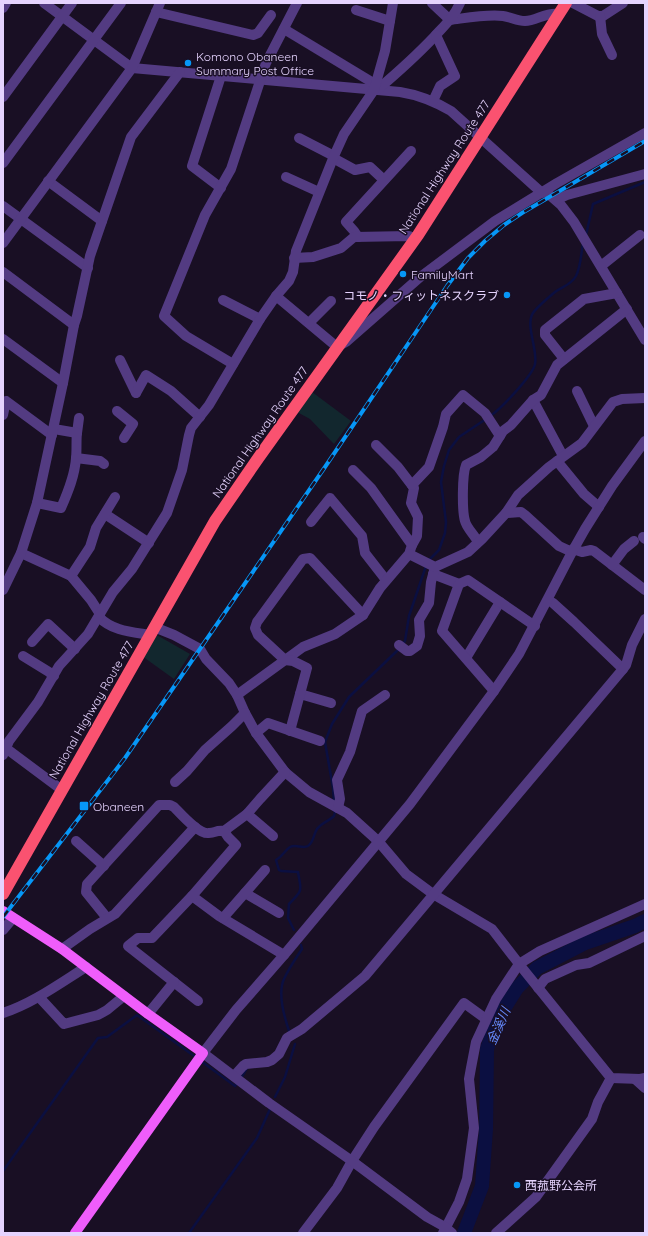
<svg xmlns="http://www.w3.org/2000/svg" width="648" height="1236" font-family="Quicksand,'Noto Sans JP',sans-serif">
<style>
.green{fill:#12272e}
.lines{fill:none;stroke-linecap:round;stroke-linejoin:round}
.stream{stroke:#0b0f41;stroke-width:2.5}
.river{stroke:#0b0f41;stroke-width:14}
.minor{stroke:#533b82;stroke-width:10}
.major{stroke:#ef5dfb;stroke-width:10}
.highway{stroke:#fa5270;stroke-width:12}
.rail-casing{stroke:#0697f7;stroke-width:4}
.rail{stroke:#190f24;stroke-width:2.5;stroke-dasharray:8;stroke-linecap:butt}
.poi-dot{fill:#0697f7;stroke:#190f24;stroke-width:1.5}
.labels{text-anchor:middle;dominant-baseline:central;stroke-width:3;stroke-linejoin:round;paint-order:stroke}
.poi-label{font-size:12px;fill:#e5d3fe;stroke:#190f24;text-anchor:start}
.street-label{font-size:12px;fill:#e5d3fe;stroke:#190f24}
.water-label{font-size:13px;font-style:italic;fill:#6488fb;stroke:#190f24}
</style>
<rect width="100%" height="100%" fill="#190f24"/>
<!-- green -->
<g class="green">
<polygon points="312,392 351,421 334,444 310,419 297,412"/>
<polygon points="155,634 190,654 174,679 142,656"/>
</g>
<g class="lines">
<!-- stream -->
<g class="stream">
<polyline points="586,235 593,204 645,182"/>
<path d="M490,416C500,410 533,375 535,364C538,350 525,325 533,313C537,307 549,297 555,292C563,286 571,285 576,276C581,266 581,254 583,243"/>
<polyline points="429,560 439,550 445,533 446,522 441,482 444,466 449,450 459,437 486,419"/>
<polyline points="402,645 405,641 409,616 426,566"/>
<polyline points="334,802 333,788 325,742 332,724 349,697 399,649"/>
<path d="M294,930L288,918L289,904C304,889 301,891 298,872L281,871L279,870L276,860C283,856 285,850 290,847C296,844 303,849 308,846C314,842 313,835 317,829C321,823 329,821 334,816L335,812L333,809"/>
<path d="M290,1034C285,1019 277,994 284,979C289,968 296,958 302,949L301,945"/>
<polyline points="201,1061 235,1086 238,1082"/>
<polyline points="241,1078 247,1068"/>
<polyline points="275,1097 285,1077 295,1044"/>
<polyline points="3,1171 98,1038 107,1037 137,1015 197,1058"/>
<polyline points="189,1233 257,1138 270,1109"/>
</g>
<!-- river -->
<polyline class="river" points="464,1233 482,1186 486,1129 487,1049 497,1020 517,988 537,968 585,943 635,926 645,921"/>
<!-- minor -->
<g class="minor">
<path d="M44,3L132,68L400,92C419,95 434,101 451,111L542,193"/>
<path d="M432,3L450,20C466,18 487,14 503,16C511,17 517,21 525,21C536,21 546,12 558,14"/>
<polyline points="573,3 598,16 603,16 623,3"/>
<polyline points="3,8 6,3"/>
<polyline points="356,10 390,21"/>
<polyline points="156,12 253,35 258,33 271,15"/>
<polyline points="600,16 602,34 612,55"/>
<polyline points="284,29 375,84"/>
<path d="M377,90C397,73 416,56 434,37C444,26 454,17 460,3"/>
<polyline points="3,97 72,3"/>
<polyline points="433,101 440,86 455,76 436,35"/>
<polyline points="299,138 334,156"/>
<polyline points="333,158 355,170 370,167 384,180"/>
<polyline points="3,163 121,3"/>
<polyline points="286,177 319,192"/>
<polyline points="48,181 102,221"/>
<polyline points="221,188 192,166 221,76"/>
<polyline points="545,191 561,205 574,222 645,340"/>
<polyline points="556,200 567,195 645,174"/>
<polyline points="3,206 88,268"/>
<polyline points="358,237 354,231 346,222 411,151"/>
<polyline points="3,243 132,68 160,3"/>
<polyline points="294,258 313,257 341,248 354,237 409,236 415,239"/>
<polyline points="601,266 640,235"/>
<polyline points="3,272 74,325"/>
<polyline points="276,296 337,347 346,342 419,278 495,221 557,183 645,133"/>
<polyline points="223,300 260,319"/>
<polyline points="309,323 331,301"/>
<polyline points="3,339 63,383"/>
<polyline points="564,359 545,335 545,330 584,299 617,293"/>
<polyline points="120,360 136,393"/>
<polyline points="233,364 186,336 164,316 205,215 231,169 266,63 297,3"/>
<polyline points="577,391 594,426"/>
<polyline points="136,393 146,375 171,391 200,417"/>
<polyline points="533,400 563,456"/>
<polyline points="117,411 133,424 124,438"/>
<polyline points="3,415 6,401 52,435"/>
<polyline points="77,433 79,418"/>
<polyline points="376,445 398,467 414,488 411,503 418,517 417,536 412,545"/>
<polyline points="76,458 100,461 104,464"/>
<polyline points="557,461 584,494 599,507"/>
<polyline points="353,470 371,488 412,545 410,551"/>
<polyline points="412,485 429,467 443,427 446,414 463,395 485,413 500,436"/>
<path d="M37,503L61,508C68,492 75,475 76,458C77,449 76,441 77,433L54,429"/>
<polyline points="506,513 521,512 525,515 559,546 572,552"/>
<polyline points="105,514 149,543"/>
<polyline points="311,522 330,498 362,536 365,553 386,580"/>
<polyline points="643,537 645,539"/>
<path d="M478,542C475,536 466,527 465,521C462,511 462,475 466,465L481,457L493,447L503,431L511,425L533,400L541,395L557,365L627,309"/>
<polyline points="573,549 582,552 591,550 594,551 645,590"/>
<polyline points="21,553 71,576 91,600 100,614"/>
<polyline points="612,565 624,549 634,541"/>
<polyline points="433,574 459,584"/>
<polyline points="71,576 90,547 96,528 115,497"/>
<polyline points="3,590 21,553 37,503 63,383 74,325 77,316 90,256 131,137 180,72"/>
<polyline points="548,600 553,603 574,622 623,669"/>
<path d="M99,617C112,631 132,632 150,635"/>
<polyline points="154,627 174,635 200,649 206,659 229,683 237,695 245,713 256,733 285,772 309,792 347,813 378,841 406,874 433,894 492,929 523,969 611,1078 640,1079 645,1078"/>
<polyline points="32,642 48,624 75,649"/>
<polyline points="399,645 407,651 410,651 417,646 420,636 419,620 429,603 431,582 435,567"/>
<polyline points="23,656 49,672 54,676"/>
<polyline points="466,658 500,602"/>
<polyline points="494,691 442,631 459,584 468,580 535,626"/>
<polyline points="300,694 331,703"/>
<polyline points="237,695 303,647 335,634 363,615 380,588 409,554 435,567 468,552 482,539 506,513 518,495 549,467 582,443 613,402 622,399 645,398"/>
<polyline points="290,731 307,668 293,661 285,660 258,635 255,628 257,622 303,559 310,558 363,615"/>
<polyline points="256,733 268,723 320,741"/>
<polyline points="3,746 62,790"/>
<polyline points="3,755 9,741 38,702 59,666 88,634 113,592 132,569 167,513 182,470 189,435 191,428 209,405 260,319 276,296 289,281 293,272 296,251 334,156 344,134 374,90 385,51 393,3"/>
<polyline points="175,782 187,771 205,750 232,726 245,713"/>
<polyline points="338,808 340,799 337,780 350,752 362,711 385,695"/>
<polyline points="247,814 273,836"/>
<polyline points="224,831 247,814 260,799 285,772"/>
<polyline points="76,841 104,866"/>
<polyline points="245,893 279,913"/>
<polyline points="192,896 219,916 284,955"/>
<path d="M107,918L86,892L87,884L159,805H170L174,807C181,814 199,835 209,833C216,833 215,830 224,831L228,837L236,845L192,896L152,938H138L128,946L198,1001"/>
<polyline points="223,918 265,870"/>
<polyline points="3,930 13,918"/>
<polyline points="62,949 90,929 115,914 195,827"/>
<polyline points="538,988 545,979 576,965 589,963 645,936"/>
<polyline points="39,997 64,1024 98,1015 107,1010 124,996"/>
<path d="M3,1013C33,1003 59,984 86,967"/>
<polyline points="148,1014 174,982"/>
<polyline points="234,1076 243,1066 246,1064 267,1062 272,1060 279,1054 287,1038 302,1029 365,976 623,669 626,665 632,645 645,619"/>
<polyline points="635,1079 645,1088"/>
<polyline points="303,1233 337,1188 352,1161 374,1127 464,1003 486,1019"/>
<polyline points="443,1233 459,1202 467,1179 474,1128 469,1079 471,1068 476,1042 496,999 519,964 540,951 645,904"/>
<polyline points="452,1233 445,1227 427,1217 352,1161 269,1103 203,1053 236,1010 284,955 410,804 494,691 519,654 572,552 585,529 612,486 645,441"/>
<polyline points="496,1233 536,1197 592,1119 598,1102 611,1078"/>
</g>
<!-- major -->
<polyline class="major" points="3,911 62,949 148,1014 203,1053 75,1233"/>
<!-- highway -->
<polyline class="highway" points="3,894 215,521 259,457 418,235 566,3"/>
<defs>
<polyline id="rail" points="3,917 125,758 325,467 447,286 468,258 485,241 504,225 522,213 645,141"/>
</defs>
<!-- rail casing -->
<use href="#rail" class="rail-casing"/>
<!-- rail -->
<use href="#rail" class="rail"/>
</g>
<!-- markers -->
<g class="poi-dot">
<circle cx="188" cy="63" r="4"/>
<circle cx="403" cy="274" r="4"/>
<circle cx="507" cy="295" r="4"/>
<rect x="79" y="801" width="10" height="10" rx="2"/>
<circle cx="517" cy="1185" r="4"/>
</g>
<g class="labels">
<!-- poi labels -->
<g class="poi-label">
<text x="196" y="56">Komono Obaneen<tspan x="196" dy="14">Summary Post Office</tspan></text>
<text x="411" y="274">FamilyMart</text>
<text x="499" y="295" text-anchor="end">コモノ・フィットネスクラブ</text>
<text x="93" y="806">Obaneen</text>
<text x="525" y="1185">西菰野公会所</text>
</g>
<!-- street labels -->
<g class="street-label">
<text transform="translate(444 167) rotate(-57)">National Highway Route 477</text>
<text transform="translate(260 432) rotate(-55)">National Highway Route 477</text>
<text transform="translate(91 710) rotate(-60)">National Highway Route 477</text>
</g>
<!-- water labels -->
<g class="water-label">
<text transform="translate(498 1026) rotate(-66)">金溪川</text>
</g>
</g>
<!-- border -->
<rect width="648" height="1236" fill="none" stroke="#e5d3fe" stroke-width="8"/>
</svg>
